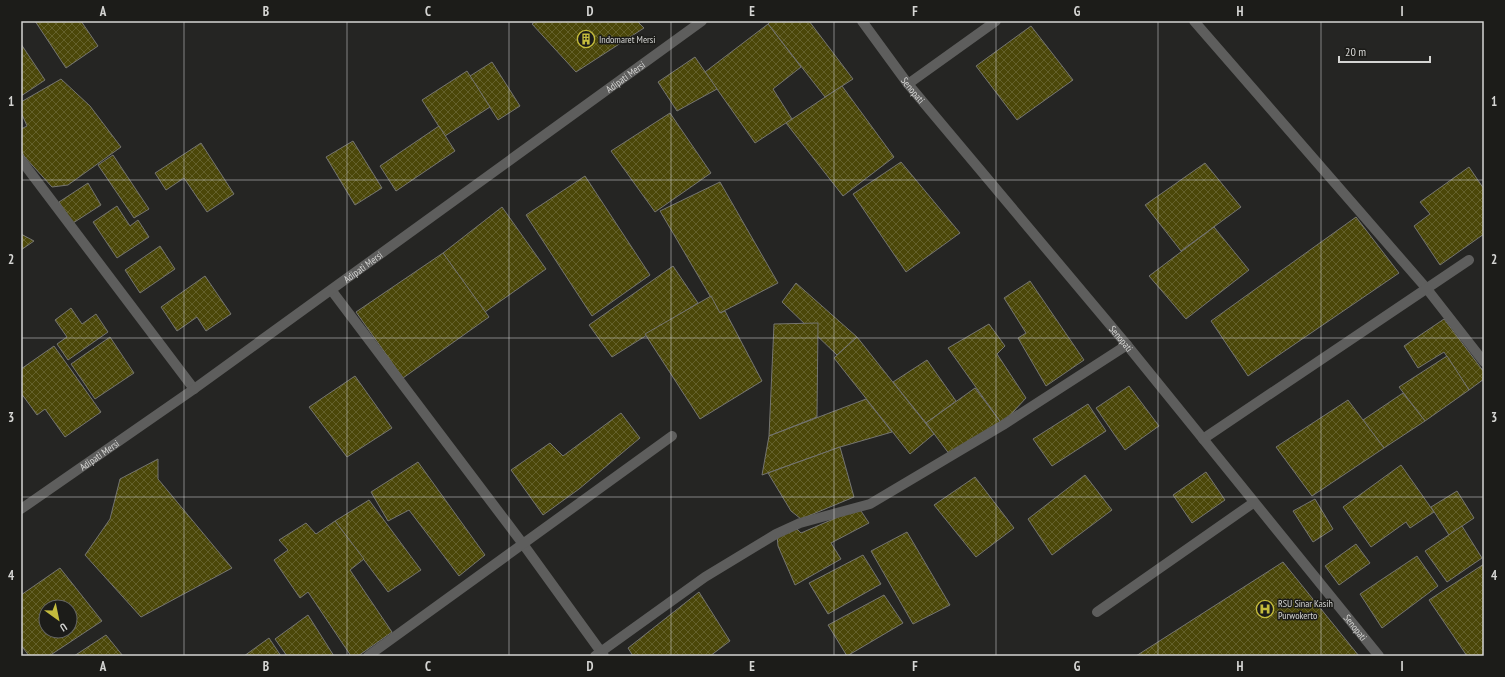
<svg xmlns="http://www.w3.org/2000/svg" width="1505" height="677" font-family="'PT Sans Narrow',sans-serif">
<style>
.building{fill:url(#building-cross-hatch);stroke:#757571;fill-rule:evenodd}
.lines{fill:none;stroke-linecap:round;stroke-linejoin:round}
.service{stroke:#5e5e5d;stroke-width:10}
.minor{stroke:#5e5e5d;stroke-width:10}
.tertiary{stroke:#5e5e5d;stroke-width:10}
.grid{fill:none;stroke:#d5d5d3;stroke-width:1;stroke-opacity:0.55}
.labels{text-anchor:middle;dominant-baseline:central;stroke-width:3;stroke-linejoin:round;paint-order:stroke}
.poi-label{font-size:10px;fill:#d5d5d3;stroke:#1c1c19;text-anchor:start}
.street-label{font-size:10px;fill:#d5d5d3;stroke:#1c1c19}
.neatline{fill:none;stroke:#d5d5d3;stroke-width:1.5}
.grid-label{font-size:13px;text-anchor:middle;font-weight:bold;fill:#d5d5d3}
</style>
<defs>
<pattern id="building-cross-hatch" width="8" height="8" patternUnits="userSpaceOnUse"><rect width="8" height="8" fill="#4b4709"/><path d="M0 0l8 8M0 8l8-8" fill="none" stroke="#64612c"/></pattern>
</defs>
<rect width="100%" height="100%" fill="#252523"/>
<!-- building -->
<g class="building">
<polygon points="35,21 81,21 98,46 66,68"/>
<polygon points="536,21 637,21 644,28 576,72 532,24"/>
<polygon points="771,21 809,21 853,79 825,97 768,24"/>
<polygon points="768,24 801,67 773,89 792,119 755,143 705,72"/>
<polygon points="1031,26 1073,80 1017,120 976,66"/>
<polygon points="21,44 45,80 21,96"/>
<polygon points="695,57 717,89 677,111 658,82"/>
<polygon points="492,62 520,106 498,120 470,76"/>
<polygon points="467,71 490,107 445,136 422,100"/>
<polygon points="61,79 90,106 121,147 68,185 52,187 24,156 21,150 21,129 27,126 21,112 21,102"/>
<polygon points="842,86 894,157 843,196 786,123"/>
<polygon points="670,113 711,173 655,212 611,151"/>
<polygon points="439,126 455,151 396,191 380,166"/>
<polygon points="353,141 382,188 355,205 326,157"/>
<polygon points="201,143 234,194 207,212 184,178 166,190 155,173"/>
<polygon points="113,155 149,209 134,218 98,165"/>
<polygon points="901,162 960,233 906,272 853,194"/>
<polygon points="1205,163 1241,207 1181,251 1145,205"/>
<polygon points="1469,167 1484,189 1484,234 1440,265 1414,226 1430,214 1420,202"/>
<polygon points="585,176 650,275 592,316 526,215"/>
<polygon points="720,182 778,283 720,313 660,211"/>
<polygon points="88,183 101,205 73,223 59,202"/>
<polygon points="117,206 130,226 138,220 149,237 117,258 93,222"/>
<polygon points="502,207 546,269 485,312 443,253"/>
<polygon points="1356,217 1399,273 1248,376 1211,321"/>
<polygon points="1214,227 1249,270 1186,319 1149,276"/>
<polygon points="21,234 34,241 21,250"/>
<polygon points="160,246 175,269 140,293 125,270"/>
<polygon points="443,253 489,317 403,378 356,312"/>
<polygon points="673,266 698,303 612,357 589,325"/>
<polygon points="205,276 231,314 206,331 197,317 177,331 161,307"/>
<polygon points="1030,281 1084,360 1046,386 1018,338 1026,333 1004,298"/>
<polygon points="796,283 857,337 837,355 782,302"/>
<polygon points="711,296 720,313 725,311 762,381 700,419 645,334"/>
<polygon points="71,308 82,324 96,314 108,332 68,360 57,344 67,337 55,320"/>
<polygon points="1444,319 1484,372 1484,379 1469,390 1444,352 1418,368 1404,346"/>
<polygon points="818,323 817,417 769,436 774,324"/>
<polygon points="989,324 1005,346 997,354 1026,398 1002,424 948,348"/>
<polygon points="110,337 134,373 95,399 71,364"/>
<polygon points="857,337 934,434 910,454 834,358"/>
<polygon points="54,346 101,412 65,437 45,409 37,415 21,393 21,369"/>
<polygon points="1447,356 1469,390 1425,421 1399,387"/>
<polygon points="927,360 956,401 926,423 893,382"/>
<polygon points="355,376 392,428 347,457 309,407"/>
<polygon points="1129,386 1159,426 1125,450 1096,408"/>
<polygon points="975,388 1002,424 950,455 926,423"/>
<polygon points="1403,393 1425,421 1384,448 1363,420"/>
<polygon points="866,399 892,432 840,447 762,475 769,436"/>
<polygon points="1348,400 1384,448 1312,496 1276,447"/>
<polygon points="1088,404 1106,431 1052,466 1033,439"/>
<polygon points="621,413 640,438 579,489 543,515 511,470 550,443 563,456"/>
<polygon points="840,447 854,497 801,519 791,511 768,473"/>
<polygon points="158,459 158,479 232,568 141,617 85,555 110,519 120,479"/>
<polygon points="418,462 485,555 459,576 409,510 388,521 371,492"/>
<polygon points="1401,465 1434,512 1410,528 1406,522 1371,547 1343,507"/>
<polygon points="1206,472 1225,500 1192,523 1173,495"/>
<polygon points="1085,475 1112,510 1052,555 1028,519"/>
<polygon points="975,477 1014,528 976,557 934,505"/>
<polygon points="1457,491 1474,518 1449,535 1431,507"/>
<polygon points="1315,499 1333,529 1313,542 1293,511"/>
<polygon points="369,500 421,570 388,592 335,521"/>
<polygon points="859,508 869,523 831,543 841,559 795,585 778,546 777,535 795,527 801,533"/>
<polygon points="335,521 364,559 350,570 392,632 358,656 351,656 308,592 300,598 274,560 288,550 279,540 306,523 316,534"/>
<polygon points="1462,526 1482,558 1447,582 1425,551"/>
<polygon points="907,532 950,605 913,624 871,551"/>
<polygon points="1356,544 1370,563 1339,585 1325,566"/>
<polygon points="863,555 881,584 828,614 809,583"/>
<polygon points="1417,556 1438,586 1382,628 1360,594"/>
<polygon points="1283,562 1359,656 1136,656"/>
<polygon points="1484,564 1484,654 1481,656 1467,656 1429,600"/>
<path d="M60,568L102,621L49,656H29L21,645V595ZM46,607H70V631H46Z"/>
<polygon points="699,592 730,641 710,656 633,656 628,648"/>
<polygon points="884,595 903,623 847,656 828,625"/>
<polygon points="308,615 334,656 287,656 275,639"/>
<polygon points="106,635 123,656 74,656"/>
<polygon points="269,638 281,656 244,656"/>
</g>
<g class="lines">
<!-- service -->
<polyline class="service" points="1097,612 1253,503"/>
<!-- minor -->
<g class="minor">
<polyline points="1194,21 1427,289 1484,362"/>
<polyline points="908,84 996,21"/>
<polyline points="21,160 194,389"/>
<polyline points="332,291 523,544 604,656"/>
<polyline points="1203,439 1469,260"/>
<polyline points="368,656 672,436"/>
<polyline points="595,656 705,577 776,534 800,523 870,504 1003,425 1127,345"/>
</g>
<!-- tertiary -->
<g class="tertiary">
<path id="s1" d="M862,21L908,84L1127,345L1379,656"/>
<path id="s2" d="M21,509L194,389L702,21"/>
</g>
</g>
<!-- grid -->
<path class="grid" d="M184,21V656M347,21V656M509,21V656M671,21V656M834,21V656M996,21V656M1158,21V656M1321,21V656M21,180H1484M21,338H1484M21,497H1484"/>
<!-- icons -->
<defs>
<symbol id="building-ring" viewBox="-11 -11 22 22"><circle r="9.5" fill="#1c1c19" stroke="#c5bc3d" stroke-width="1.5"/><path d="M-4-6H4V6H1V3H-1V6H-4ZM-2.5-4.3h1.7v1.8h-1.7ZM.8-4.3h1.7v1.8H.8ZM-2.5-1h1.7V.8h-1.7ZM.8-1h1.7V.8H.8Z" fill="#c5bc3d"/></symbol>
<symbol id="hospital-ring" viewBox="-11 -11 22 22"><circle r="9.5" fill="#1c1c19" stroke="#c5bc3d" stroke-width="1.5"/><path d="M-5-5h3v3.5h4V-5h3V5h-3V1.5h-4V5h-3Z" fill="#c5bc3d"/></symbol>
</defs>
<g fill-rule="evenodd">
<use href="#building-ring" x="576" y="29" width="20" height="20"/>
<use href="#hospital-ring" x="1255" y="599" width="20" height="20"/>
</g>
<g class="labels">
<!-- poi labels -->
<g class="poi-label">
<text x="599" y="39">Indomaret Mersi</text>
<text x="1278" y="603">RSU Sinar Kasih<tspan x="1278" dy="12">Purwokerto</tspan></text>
</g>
<!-- street labels -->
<g class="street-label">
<text stroke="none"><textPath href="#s2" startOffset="743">Adipati Mersi</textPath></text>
<text stroke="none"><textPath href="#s1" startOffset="86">Senopati</textPath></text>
<text stroke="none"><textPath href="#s2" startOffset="419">Adipati Mersi</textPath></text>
<text stroke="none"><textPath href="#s1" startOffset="410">Senopati</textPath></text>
<text stroke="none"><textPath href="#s2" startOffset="95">Adipati Mersi</textPath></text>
<text stroke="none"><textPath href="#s1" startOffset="782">Senopati</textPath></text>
</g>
</g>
<!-- border -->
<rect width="1505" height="677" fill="none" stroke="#1c1c19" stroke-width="44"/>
<!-- north arrow -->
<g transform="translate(58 619) rotate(147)"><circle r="19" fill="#1c1c19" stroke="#666663"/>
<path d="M0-3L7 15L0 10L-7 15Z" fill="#c5bc3d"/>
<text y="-6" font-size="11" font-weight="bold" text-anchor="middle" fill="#d5d5d3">U</text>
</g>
<!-- scale -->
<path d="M1339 56v6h91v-6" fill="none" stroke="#d5d5d3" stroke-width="2"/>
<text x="1345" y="56" font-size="12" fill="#d5d5d3" stroke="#1c1c19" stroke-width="3" paint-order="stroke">20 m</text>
<rect x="22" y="22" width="1461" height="633" class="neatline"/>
<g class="grid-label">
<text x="103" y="16">A</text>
<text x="266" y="16">B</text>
<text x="428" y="16">C</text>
<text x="590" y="16">D</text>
<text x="752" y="16">E</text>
<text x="915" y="16">F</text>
<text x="1077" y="16">G</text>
<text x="1240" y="16">H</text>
<text x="1402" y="16">I</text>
<text x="11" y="106">1</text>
<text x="1494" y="106">1</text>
<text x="11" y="264">2</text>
<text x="1494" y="264">2</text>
<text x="11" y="422">3</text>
<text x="1494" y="422">3</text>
<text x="11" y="580">4</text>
<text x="1494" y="580">4</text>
<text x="103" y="671">A</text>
<text x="266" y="671">B</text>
<text x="428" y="671">C</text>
<text x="590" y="671">D</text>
<text x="752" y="671">E</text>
<text x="915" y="671">F</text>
<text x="1077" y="671">G</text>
<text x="1240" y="671">H</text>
<text x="1402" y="671">I</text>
</g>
</svg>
